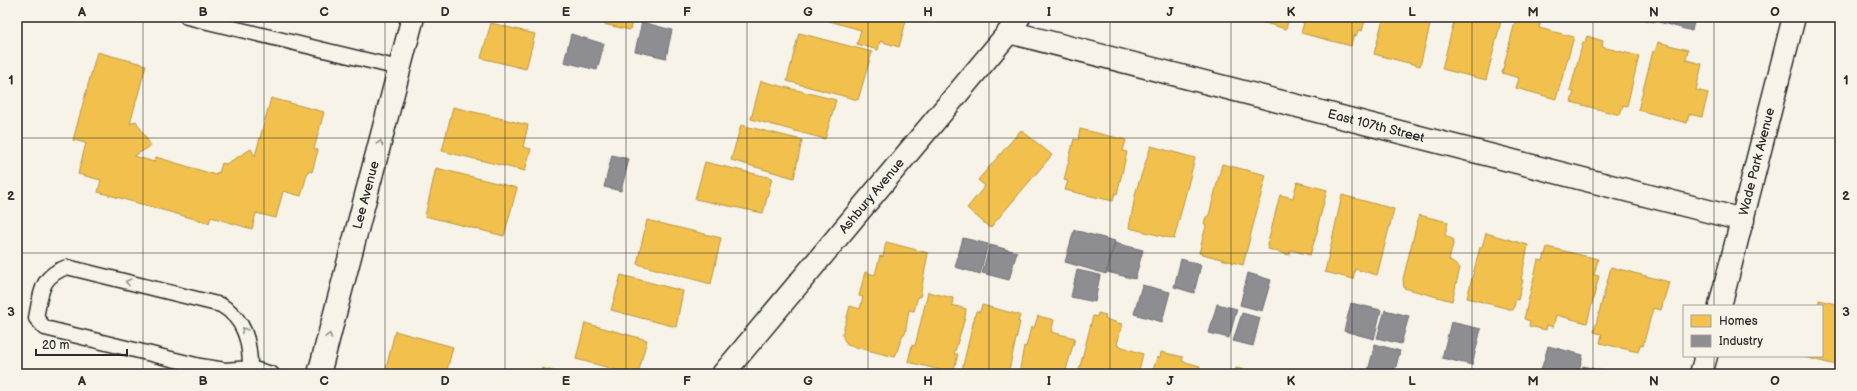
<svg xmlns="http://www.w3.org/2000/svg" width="1857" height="391" font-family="'Balsamiq Sans',sans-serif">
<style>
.homes{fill:#f2c14e;stroke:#b69444}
.industry{fill:#8d8d92;stroke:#707073}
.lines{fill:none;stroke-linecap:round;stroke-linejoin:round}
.service-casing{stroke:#2b2b2b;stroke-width:17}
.minor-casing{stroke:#2b2b2b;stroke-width:25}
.tertiary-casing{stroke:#2b2b2b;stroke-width:25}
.service{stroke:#f7f3e8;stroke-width:14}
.minor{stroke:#f7f3e8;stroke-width:22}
.tertiary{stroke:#f7f3e8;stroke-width:22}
.oneway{stroke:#918f8a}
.grid{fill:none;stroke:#2b2b2b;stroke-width:1;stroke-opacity:0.55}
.labels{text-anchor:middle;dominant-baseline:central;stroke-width:4;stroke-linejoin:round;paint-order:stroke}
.street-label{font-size:13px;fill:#2b2b2b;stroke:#f7f3e8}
.neatline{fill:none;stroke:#2b2b2b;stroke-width:1.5}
.grid-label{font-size:13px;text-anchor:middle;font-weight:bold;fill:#2b2b2b}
</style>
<rect width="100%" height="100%" fill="#f7f3e8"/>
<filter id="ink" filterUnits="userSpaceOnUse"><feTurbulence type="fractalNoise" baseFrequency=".025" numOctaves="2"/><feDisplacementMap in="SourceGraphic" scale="8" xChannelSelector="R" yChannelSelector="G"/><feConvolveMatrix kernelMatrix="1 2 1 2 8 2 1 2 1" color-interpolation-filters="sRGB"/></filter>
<g filter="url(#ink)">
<!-- homes -->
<g class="homes">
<polygon points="604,17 633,17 630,30 603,24"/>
<polygon points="815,17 907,17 899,47 880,41 878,50 857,44 861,30"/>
<polygon points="1244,17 1289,17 1286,29"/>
<polygon points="1303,17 1366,17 1362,31 1358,30 1356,36 1353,36 1351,46 1301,33 1304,23 1302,22"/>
<polygon points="1382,17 1434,17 1431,21 1420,66 1374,54 1383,19"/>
<polygon points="1455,17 1502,17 1486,80 1442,69"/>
<polygon points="1519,17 1542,17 1539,28 1574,37 1556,99 1516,88 1519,78 1502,73 1515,22 1518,23"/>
<polygon points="491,23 535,34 526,69 481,58"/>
<polygon points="799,33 872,52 858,100 787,81"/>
<polygon points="1587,36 1603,41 1602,47 1639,56 1627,106 1623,105 1620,115 1571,102 1574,92 1570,91 1583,42 1585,42"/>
<polygon points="1658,42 1688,50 1686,60 1702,64 1696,90 1708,93 1702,117 1689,114 1687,123 1638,110 1653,51 1655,52"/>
<polygon points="97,52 146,65 130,124 136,121 151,146 134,156 154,162 156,157 216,175 217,172 219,173 222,163 226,164 251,149 255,156 271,98 324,112 314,149 318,150 312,172 308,171 301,196 283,191 276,218 256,213 252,229 211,217 209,223 98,192 101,180 78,174 86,143 73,140"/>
<polygon points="761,81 836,100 825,139 751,119"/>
<polygon points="453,107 528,125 523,147 531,149 525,171 442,151"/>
<polygon points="741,125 802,140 794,178 731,160"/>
<polygon points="1080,129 1126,140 1123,151 1127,152 1117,194 1115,193 1113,201 1065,190 1068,181 1064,180 1074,139 1078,140"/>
<polygon points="1021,130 1052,155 990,228 967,208 985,186 978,180"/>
<polygon points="1151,146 1195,158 1174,239 1129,228 1136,191"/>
<polygon points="705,162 772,178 763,213 695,199"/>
<polygon points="1222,164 1266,175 1243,265 1199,253 1206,226 1204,223 1206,217 1209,215"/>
<polygon points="436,168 517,188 504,236 425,216"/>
<polygon points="1297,182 1327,190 1317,229 1318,229 1310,255 1291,250 1289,255 1268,249 1269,245 1267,245 1280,195 1293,198"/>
<polygon points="1342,195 1394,209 1377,275 1355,269 1353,279 1325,272"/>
<polygon points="1419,215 1448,222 1445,235 1454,240 1449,260 1460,268 1452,301 1404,288 1403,279"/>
<polygon points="647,220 721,238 711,284 637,264"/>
<polygon points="1486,233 1528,245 1521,280 1523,280 1518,300 1516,299 1513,310 1467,298 1480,247 1482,247"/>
<polygon points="886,242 928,253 920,297 918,296 914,311 909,310 905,334 903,334 895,357 847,345 842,335 850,306 860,309 863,297 859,296 865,272 875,275 880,256 883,257"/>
<polygon points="1547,247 1598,259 1594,275 1599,276 1587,323 1556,315 1553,327 1547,325 1546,330 1529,326 1530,321 1524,319 1538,260 1543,261"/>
<polygon points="1611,267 1669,282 1661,310 1653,308 1643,346 1640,345 1638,352 1600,343 1602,334 1594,332"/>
<polygon points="621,275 683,291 676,327 611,310"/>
<polygon points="928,292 953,298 952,305 966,309 965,318 954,354 958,354 953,373 908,362 912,345 915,346"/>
<polygon points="1819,300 1840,305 1840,366 1804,357 1822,356 1822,306 1818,306"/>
<polygon points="982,305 1020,315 1018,322 1020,322 1008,374 961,374 976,311 980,312"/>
<polygon points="1098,313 1106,315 1105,319 1122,324 1117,345 1143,354 1138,374 1078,374 1093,316 1097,317"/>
<polygon points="1038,316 1054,320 1051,332 1075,338 1065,374 1019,374 1024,346 1026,347 1031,327 1034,328"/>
<polygon points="585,323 647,340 638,374 632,374 576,359"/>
<polygon points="395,331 453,347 446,374 406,374 386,369"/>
<polygon points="1161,352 1183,357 1182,361 1200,366 1198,374 1152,374 1157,357 1160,358"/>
<polygon points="542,368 563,374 540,374"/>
<polygon points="1236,368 1257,373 1256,374 1234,374"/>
</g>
<!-- industry -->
<g class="industry">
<polygon points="1635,17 1656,17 1654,22"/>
<polygon points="1661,17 1695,17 1692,31 1659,22"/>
<polygon points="642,22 672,30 666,58 635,51"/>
<polygon points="571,34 604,44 597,70 564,62"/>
<polygon points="612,155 629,159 621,191 604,187"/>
<polygon points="1074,230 1115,241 1106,274 1065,262"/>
<polygon points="963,238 988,244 980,274 955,267"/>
<polygon points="1115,243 1143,250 1135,279 1107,272"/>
<polygon points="990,245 1017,252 1009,280 982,273"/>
<polygon points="1181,259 1201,265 1194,293 1174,287"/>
<polygon points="1077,270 1100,275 1095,302 1071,297"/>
<polygon points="1248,273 1271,280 1262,311 1240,305"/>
<polygon points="1142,285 1170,292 1162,322 1134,314"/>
<polygon points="1351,303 1381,310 1374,339 1344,331"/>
<polygon points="1217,304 1237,309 1229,338 1209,333"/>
<polygon points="1385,310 1409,316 1401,344 1377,338"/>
<polygon points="1242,313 1260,318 1253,346 1233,341"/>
<polygon points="1451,322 1481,329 1472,365 1442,358"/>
<polygon points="1375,344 1400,351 1394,374 1378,374 1368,371"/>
<polygon points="1548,346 1583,355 1578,374 1540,374"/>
<polygon points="1583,366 1610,373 1610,374 1580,374"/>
</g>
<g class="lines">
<defs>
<g id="service">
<polyline points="187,17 399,68"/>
<path d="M250,368C250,342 245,319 221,305L67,267C40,276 41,294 36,318L45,328L200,366L225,370L250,368L272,374"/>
</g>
<g id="minor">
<path id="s1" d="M1009,32L1743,220"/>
<path id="s2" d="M319,374L413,17"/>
</g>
<g id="tertiary">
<path id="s3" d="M1720,306L1794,17"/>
<path id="s4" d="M723,374L1009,32L1019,17"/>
<polyline points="1701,374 1706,356"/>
</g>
</defs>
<!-- service casing -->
<use href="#service" class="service-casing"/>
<!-- minor casing -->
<use href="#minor" class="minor-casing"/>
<!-- tertiary casing -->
<use href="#tertiary" class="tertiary-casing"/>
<!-- service -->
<use href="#service" class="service"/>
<!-- minor -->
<use href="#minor" class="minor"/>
<!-- tertiary -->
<use href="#tertiary" class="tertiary"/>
</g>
<!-- one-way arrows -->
<defs><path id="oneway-chevron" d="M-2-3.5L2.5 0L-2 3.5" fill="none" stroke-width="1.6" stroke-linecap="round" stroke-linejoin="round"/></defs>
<g class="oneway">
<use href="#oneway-chevron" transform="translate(380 143) rotate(-75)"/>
<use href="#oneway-chevron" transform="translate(128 282) rotate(-166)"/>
<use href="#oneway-chevron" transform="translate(244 330) rotate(-118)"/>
<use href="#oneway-chevron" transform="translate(329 336) rotate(-75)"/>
</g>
</g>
<!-- grid -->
<path class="grid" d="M143,17V374M264,17V374M385,17V374M505,17V374M626,17V374M747,17V374M868,17V374M989,17V374M1110,17V374M1231,17V374M1352,17V374M1472,17V374M1593,17V374M1714,17V306M17,138H1840M17,253H1840M1714,356V374"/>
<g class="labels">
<!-- street labels -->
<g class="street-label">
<text stroke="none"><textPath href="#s1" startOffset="379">East 107th Street</textPath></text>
<text stroke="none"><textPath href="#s3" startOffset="149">Wade Park Avenue</textPath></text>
<text stroke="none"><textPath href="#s2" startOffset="185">Lee Avenue</textPath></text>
<text stroke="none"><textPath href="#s4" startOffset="232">Ashbury Avenue</textPath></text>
</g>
</g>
<!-- margin -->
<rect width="1857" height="391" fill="none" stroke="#f7f3e8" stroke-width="44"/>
<!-- legend -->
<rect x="1683" y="305" width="140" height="52" fill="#f7f3e8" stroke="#a5a39c"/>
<rect x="1691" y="315" width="20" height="12" fill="#f2c14e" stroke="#a5a39c"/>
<text x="1719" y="325" font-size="12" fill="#2b2b2b">Homes</text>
<rect x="1691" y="335" width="20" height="12" fill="#8d8d92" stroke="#a5a39c"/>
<text x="1719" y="345" font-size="12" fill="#2b2b2b">Industry</text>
<!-- scale -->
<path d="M36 349v6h91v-6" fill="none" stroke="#2b2b2b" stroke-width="2"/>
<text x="42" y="349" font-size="12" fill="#2b2b2b" stroke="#f7f3e8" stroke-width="3" paint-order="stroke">20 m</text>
<rect x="22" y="22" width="1813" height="347" class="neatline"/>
<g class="grid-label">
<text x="82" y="16">A</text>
<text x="203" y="16">B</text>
<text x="324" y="16">C</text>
<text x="445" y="16">D</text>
<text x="566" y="16">E</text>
<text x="687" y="16">F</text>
<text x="808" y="16">G</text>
<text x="928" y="16">H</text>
<text x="1049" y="16">I</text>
<text x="1170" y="16">J</text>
<text x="1291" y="16">K</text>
<text x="1412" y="16">L</text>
<text x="1533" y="16">M</text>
<text x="1654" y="16">N</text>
<text x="1775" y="16">O</text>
<text x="11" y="84">1</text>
<text x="1846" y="84">1</text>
<text x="11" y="200">2</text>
<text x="1846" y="200">2</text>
<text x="11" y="316">3</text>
<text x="1846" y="316">3</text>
<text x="82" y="385">A</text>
<text x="203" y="385">B</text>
<text x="324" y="385">C</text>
<text x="445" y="385">D</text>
<text x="566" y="385">E</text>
<text x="687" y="385">F</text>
<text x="808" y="385">G</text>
<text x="928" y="385">H</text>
<text x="1049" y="385">I</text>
<text x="1170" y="385">J</text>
<text x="1291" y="385">K</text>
<text x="1412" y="385">L</text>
<text x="1533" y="385">M</text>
<text x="1654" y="385">N</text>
<text x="1775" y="385">O</text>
</g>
</svg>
